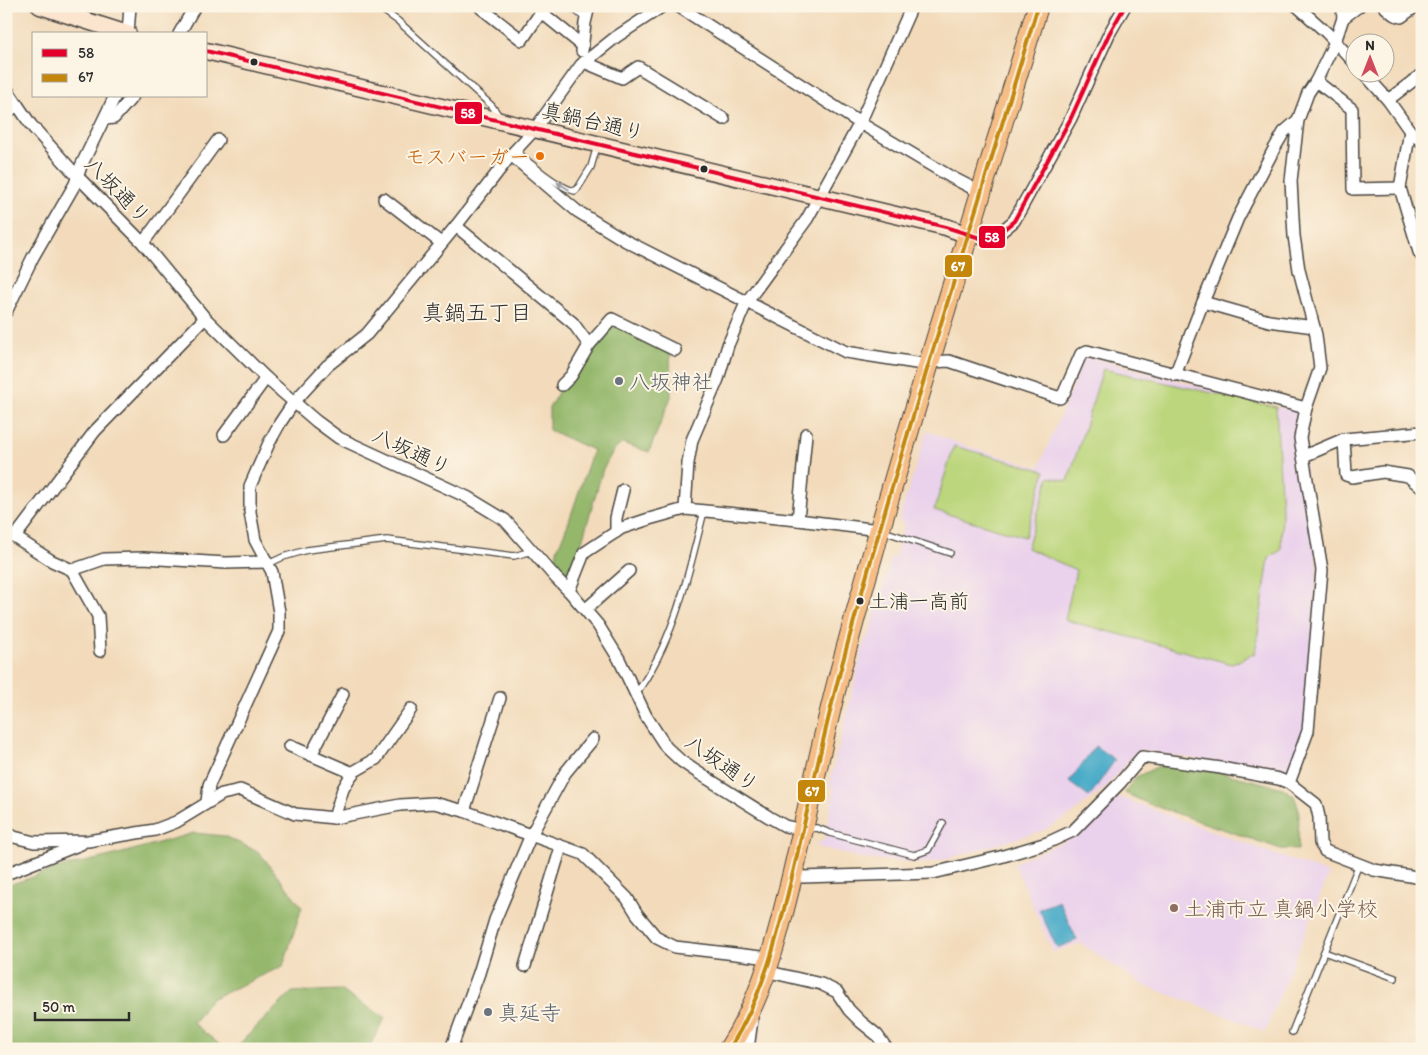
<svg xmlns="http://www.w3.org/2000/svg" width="1428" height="1055" font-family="Itim,'Klee One',sans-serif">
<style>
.built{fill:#ead1ec}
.green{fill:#bbd67c;stroke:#738054}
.forest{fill:#94b76c;stroke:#60714c}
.water{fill:#49abc8;stroke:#3a6b7a}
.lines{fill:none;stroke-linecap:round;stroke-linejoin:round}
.lane-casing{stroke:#494540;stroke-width:8}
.street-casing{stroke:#494540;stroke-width:14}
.secondary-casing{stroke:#494540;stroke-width:19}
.highway-casing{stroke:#494540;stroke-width:22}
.lane{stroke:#fff;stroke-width:5.5}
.street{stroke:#fff;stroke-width:11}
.secondary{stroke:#fbe5cf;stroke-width:16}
.highway{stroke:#f6be87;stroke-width:20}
.bus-1-casing{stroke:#fcf5e5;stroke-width:8}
.bus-2-casing{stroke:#fcf5e5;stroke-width:8}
.bus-1{stroke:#e4002b;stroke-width:4}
.bus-2{stroke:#c4870b;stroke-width:4}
.oneway{fill:#a0a0a0}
.bus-dot{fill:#2b2b2b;stroke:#fcf5e5;stroke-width:2}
.food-dot{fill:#e8710a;stroke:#fcf5e5;stroke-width:2}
.worship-dot{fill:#6b7280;stroke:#fcf5e5;stroke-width:2}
.education-dot{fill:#8d6e63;stroke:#fcf5e5;stroke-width:2}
.labels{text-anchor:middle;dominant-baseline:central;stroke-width:4;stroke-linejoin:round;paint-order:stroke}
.bus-label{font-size:20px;fill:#2b2b2b;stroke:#fcf5e5;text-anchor:start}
.street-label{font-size:21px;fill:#2b2b2b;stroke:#fcf5e5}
.food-label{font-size:21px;fill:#c56008;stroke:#fcf5e5;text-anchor:end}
.worship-label{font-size:21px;fill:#5b616d;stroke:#fcf5e5;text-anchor:start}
.education-label{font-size:21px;fill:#785e54;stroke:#fcf5e5;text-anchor:start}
.neighbourhood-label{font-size:22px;fill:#2b2b2b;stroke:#fcf5e5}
.line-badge{stroke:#fcf5e5;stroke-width:2}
.badge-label{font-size:14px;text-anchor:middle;font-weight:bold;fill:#fff}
</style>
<rect width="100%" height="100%" fill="#fcf5e5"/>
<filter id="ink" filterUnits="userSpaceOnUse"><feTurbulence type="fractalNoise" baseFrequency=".02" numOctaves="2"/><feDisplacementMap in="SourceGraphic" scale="10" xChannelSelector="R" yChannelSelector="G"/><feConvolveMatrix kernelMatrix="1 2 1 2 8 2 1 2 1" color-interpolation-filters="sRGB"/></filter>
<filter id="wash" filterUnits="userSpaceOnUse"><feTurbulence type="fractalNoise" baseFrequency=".0096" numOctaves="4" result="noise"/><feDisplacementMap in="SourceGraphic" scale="20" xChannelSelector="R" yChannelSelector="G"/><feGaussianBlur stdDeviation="1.12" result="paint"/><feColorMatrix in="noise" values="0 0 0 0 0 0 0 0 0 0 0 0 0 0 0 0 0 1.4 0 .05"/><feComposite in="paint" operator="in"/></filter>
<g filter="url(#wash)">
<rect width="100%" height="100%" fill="#f2daba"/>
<!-- built -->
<g class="built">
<polygon points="1087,356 1276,407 1297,410 1299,414 1317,569 1306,729 1288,773 1138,750 1106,787 1071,815 1042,831 947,859 927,863 866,859 815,846 816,844 825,840 834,788 829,786 865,640 869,636 891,557 895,557 904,525 899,520 927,431 969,447 1039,467 1084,358"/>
<polygon points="1119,797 1329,874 1265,1032 1207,1008 1143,985 1080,943 1053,952 1014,864 1024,858 1043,851 1076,836"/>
</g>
<!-- green -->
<g class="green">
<polygon points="1103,369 1276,407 1282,510 1281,550 1269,558 1255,653 1232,664 1065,620 1076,570 1027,548 1049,477 1068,481"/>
<polygon points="954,446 1045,471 1025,537 934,510"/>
</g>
<!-- forest -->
<g class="forest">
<polygon points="612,325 670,352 671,397 649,452 622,443 612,453 603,469 580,548 567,578 555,565 557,550 568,524 593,450 549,430 549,408 559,391 576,376 590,354"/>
<polygon points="1159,766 1211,770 1283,788 1294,796 1299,809 1298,850 1281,849 1149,804 1125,793 1136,777"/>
<polygon points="194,833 224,836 259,852 302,907 283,966 211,999 193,1023 225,1049 6,1049 6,886 59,868 115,855"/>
<polygon points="340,990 385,1018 368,1049 234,1049 292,992"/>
</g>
<!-- water -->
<g class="water">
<polygon points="1095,746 1115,760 1089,797 1069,782"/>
<polygon points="1059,901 1077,940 1057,948 1039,909"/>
</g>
</g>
<g filter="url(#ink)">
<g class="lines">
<defs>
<g id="lane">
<polyline points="377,6 398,21 492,106 500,117"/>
<polyline points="570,6 586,19"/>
<path d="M515,150C528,162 559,188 575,191L578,188L591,167L597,146"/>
<polyline points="883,531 950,553"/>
<polyline points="268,564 283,557 307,550 387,540 514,556 532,551"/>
<path d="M635,695C675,640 688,575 704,511"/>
<polyline points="807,829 817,828 830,833 914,855 928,850 943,823"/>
<polyline points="1324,952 1395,978"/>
<polyline points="1292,1032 1359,864"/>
</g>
<g id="street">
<polyline points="678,6 860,123 951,177 982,193"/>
<polyline points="1297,6 1327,33 1356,64"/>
<polyline points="1384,6 1393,14 1401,17 1416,6"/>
<polyline points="481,8 522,40 541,12 583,46"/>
<polyline points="1343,18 1359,6"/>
<polyline points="128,34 130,6"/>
<polyline points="179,34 195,6"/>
<polyline points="582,51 585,23 589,6"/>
<polyline points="584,62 622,78 638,67 724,119"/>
<polyline points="1363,72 1388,100 1410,131 1422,142"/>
<polyline points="1316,81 1352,109 1353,189 1400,188"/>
<polyline points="6,88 31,125 77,176 143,243 205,318 266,378 316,421 339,438 467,497 505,520 556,578 569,591 598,625 619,659 646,716 666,747 681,761 697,772 769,817 785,826 803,830"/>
<polyline points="1388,100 1422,74"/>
<polyline points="6,111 8,112 17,105"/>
<polyline points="105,119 114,118 133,96"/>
<polyline points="1410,131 1400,188 1419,252 1422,257"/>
<polyline points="511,155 577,211 626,241 846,352 916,363 949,361 1060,398 1064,393 1081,354 1087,351 1306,408"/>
<polyline points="384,199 441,243"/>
<polyline points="456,226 573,323 589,345 612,319 675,350"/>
<polyline points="968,235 983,239 996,236 1014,221 1071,118 1109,34 1125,6"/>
<polyline points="143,243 218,140"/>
<polyline points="1203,302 1269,321 1314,327"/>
<polyline points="6,312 33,257 75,184 81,166 115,96"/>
<polyline points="1175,375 1203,302 1238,218 1274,149 1284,132 1298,120"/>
<polyline points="562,385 571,376 589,345"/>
<polyline points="224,435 266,378"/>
<polyline points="1344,439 1346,475 1352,477 1383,472 1408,476 1422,488"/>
<polyline points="1304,456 1344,439 1422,432"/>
<polyline points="685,509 688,463 692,440 718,379 728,345 746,303 807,219 860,123 912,6"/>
<polyline points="798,520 806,434"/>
<polyline points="6,531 15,537 95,431 205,318"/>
<polyline points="616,532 616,518 623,490"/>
<polyline points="15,537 52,561 72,570 104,559 143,558 226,563 266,562"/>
<polyline points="72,570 98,616 100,651"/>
<polyline points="569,591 584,553 622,528 649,519 685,509 798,520 879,530"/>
<polyline points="586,609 629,571"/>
<polyline points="290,746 353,773"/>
<polyline points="311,755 343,694"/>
<polyline points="1289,783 1308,731 1322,570 1300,438 1306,408 1320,368 1316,335 1299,270 1294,236 1291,181 1298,120 1308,93 1316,81 1335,42 1343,18 1342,6"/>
<polyline points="207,802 209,785 279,631 279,612 272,572 255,540 250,512 250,486 269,443 280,423 294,402 327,366 367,334 456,226 511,155 535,129 581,65 616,37 663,6"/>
<polyline points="464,811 500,698"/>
<polyline points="334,818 343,789 350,777 355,771 376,759 411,709"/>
<polyline points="6,832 14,837 34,842 88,841 155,830 176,822 222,794 240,790 295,814 334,818 400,805 434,803 464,811 583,854 627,898 637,914 657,938 675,947 770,958"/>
<polyline points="6,874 81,844"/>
<polyline points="793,875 802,877 933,873 1000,857 1047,843 1073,831 1120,783 1142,757 1221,768 1279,779 1289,783 1316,804 1319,817 1320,843 1325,851 1374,870 1422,878"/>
<polyline points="525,966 561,847"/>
<polyline points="765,971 821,984 837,992 849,1010 861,1022 877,1035 887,1049"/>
<polyline points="451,1049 479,973 495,920 531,835 565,773 593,739"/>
<polyline points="748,1049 752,1019"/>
</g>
<g id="secondary">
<polyline points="40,6 128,34"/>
<polyline points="206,51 946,227 968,235"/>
</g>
<path id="highway" d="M729,1049C765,994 780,927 795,864C810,800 823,736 840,672C900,449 971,228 1038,6"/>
</defs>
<!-- lane casing -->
<use href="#lane" class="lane-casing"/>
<!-- street casing -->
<use href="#street" class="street-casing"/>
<!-- secondary casing -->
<use href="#secondary" class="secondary-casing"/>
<!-- highway casing -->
<use href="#highway" class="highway-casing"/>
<!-- lane -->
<use href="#lane" class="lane"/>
<!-- street -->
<use href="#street" class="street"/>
<!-- secondary -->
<use href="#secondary" class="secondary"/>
<!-- highway -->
<use href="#highway" class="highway"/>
<defs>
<polyline id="bus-1" points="206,51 946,227 983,239 996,236 1014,221 1071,118 1109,34 1125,6"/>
<path id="bus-2" d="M729,1049C765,994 780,927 795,864C810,800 823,736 840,672C900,449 971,228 1038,6"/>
</defs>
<!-- bus-1 casing -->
<use href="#bus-1" class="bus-1-casing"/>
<!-- bus-2 casing -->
<use href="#bus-2" class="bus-2-casing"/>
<!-- bus-1 -->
<use href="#bus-1" class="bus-1"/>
<!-- bus-2 -->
<use href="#bus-2" class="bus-2"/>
</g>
<!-- one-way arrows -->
<defs><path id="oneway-solid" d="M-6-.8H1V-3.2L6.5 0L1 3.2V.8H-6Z" transform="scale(1.25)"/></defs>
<use class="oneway" href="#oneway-solid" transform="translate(563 186) rotate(-149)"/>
</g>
<!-- markers -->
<g class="bus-dot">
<circle cx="254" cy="62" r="4.5"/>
<circle cx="704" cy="169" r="4.5"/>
<circle cx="860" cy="601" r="4.5"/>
</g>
<circle class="food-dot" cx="540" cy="156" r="5"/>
<g class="worship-dot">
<circle cx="619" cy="381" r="5"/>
<circle cx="488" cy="1012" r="5"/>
</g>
<circle class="education-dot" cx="1174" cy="908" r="5"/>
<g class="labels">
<!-- bus labels -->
<g class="bus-label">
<text x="869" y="601">土浦一高前</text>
</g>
<!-- street labels -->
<g class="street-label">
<text transform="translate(593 121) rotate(13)">真鍋台通り</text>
<text transform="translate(118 190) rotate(46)">八坂通り</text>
<text transform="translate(412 451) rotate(25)">八坂通り</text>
<text transform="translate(722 763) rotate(35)">八坂通り</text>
</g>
<!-- food labels -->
<g class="food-label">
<text x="530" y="156">モスバーガー</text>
</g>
<!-- worship labels -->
<g class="worship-label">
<text x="629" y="381">八坂神社</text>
<text x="498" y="1012">真延寺</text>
</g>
<!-- education labels -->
<g class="education-label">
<text x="1184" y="908">土浦市立 真鍋小学校</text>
</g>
<!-- neighbourhood labels -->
<g class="neighbourhood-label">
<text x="477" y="312">真鍋五丁目</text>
</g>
</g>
<g class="line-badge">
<rect x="454" y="101" width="29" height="24" rx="5" fill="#e4002b"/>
<rect x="978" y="225" width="28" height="24" rx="5" fill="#e4002b"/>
<rect x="944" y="254" width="29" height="24" rx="5" fill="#c4870b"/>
<rect x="797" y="779" width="29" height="24" rx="5" fill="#c4870b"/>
</g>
<g class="badge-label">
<text x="468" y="118">58</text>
<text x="992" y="242">58</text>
<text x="958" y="271">67</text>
<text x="812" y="796">67</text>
</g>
<!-- margin -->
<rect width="1428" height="1055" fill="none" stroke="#fcf5e5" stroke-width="25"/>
<!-- legend -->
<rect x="32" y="32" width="175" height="65" fill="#fcf5e5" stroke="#a8a49b"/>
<rect x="42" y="49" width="25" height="8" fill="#e4002b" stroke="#a8a49b"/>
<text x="78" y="58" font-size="15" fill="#2b2b2b">58</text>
<rect x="42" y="74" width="25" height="8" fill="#c4870b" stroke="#a8a49b"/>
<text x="78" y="82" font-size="15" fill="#2b2b2b">67</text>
<!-- north arrow -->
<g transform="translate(1370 58)"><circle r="24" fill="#fcf5e5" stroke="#a8a49b"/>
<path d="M0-4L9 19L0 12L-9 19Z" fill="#d1495b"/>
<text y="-8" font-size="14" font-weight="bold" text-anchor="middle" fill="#2b2b2b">N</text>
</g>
<!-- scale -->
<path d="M35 1012v8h94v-8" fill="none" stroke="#2b2b2b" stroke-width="2.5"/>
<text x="42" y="1012" font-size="15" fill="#2b2b2b" stroke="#fcf5e5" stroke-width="4" paint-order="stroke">50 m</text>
</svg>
